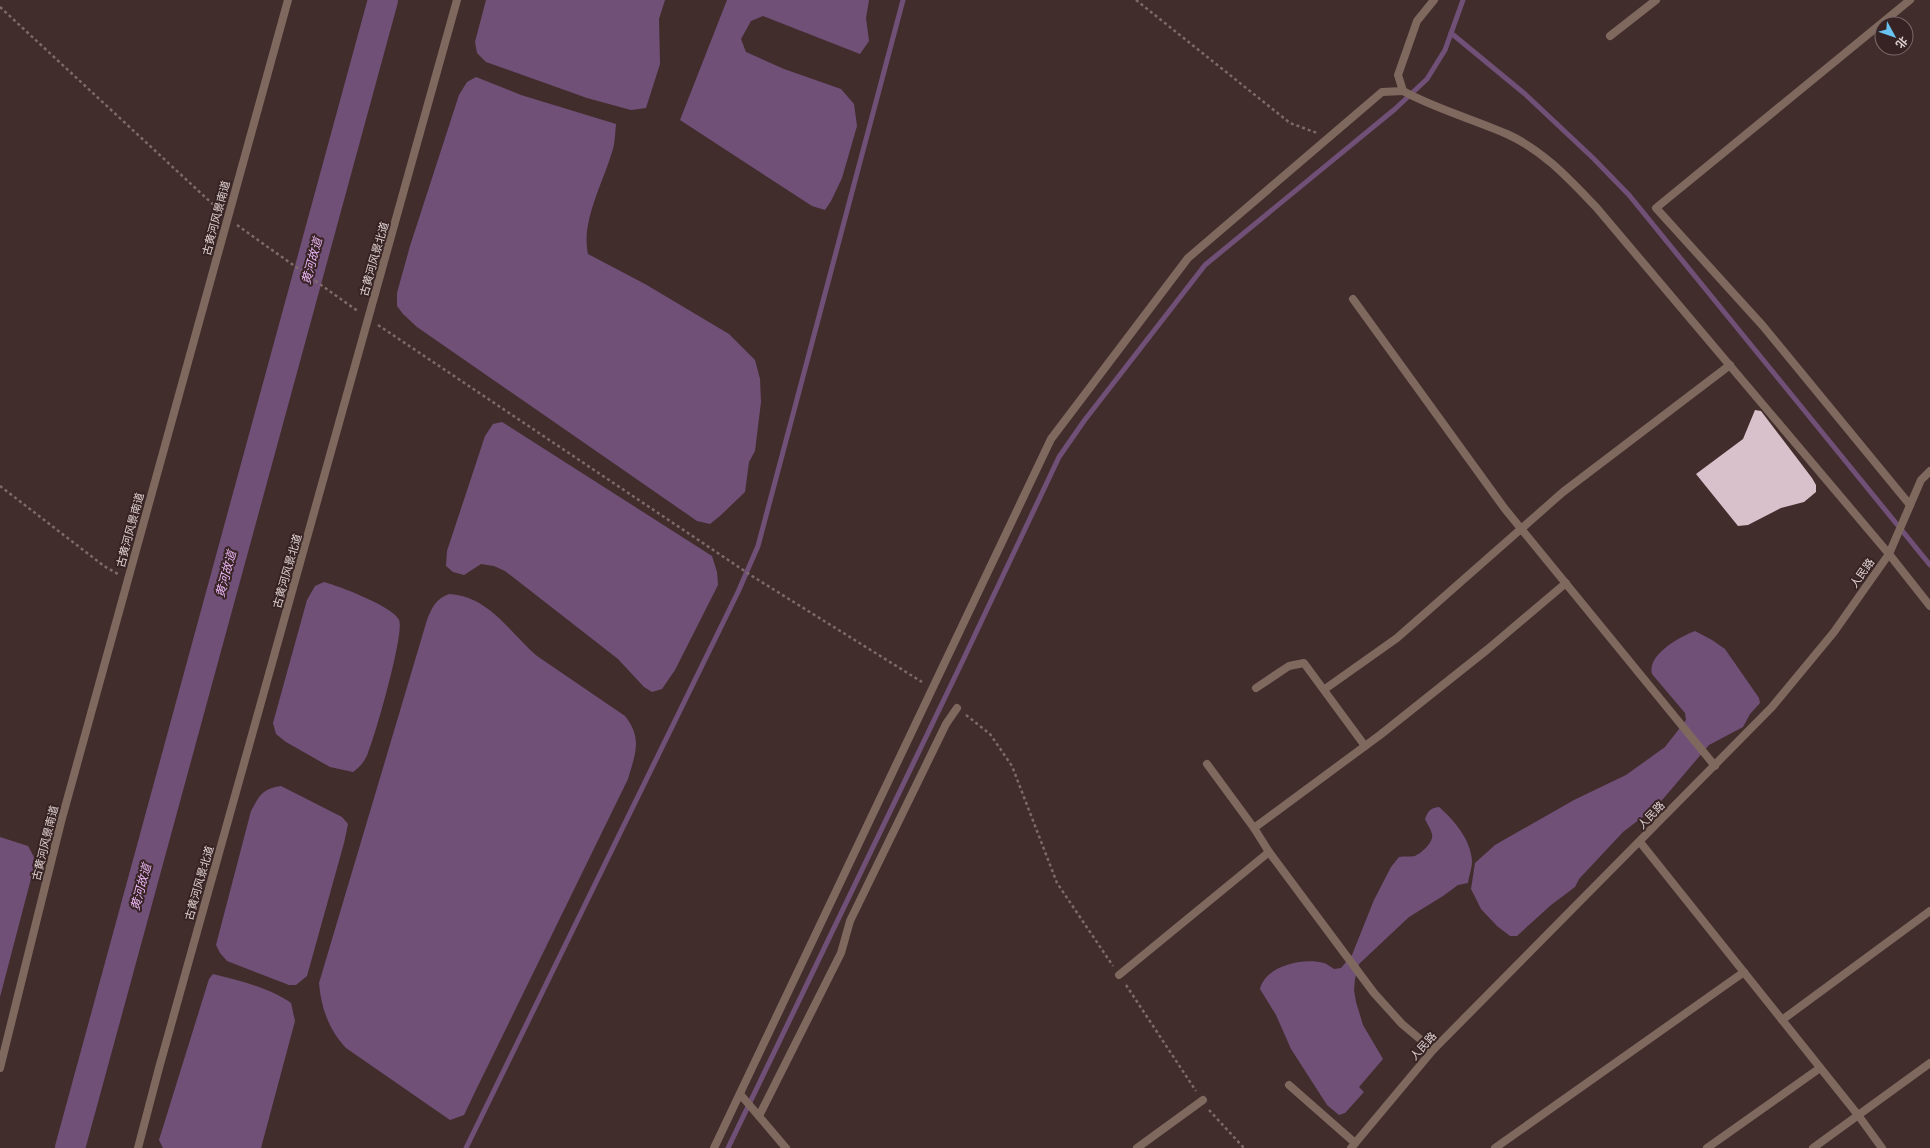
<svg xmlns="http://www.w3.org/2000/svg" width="1930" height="1148" font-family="Helvetica,'Noto Sans SC',sans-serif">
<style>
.water{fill:#715078}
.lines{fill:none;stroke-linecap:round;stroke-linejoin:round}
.stream{stroke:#715078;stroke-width:5}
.river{stroke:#715078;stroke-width:30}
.building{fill:#d9c1cb}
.path{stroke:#7d6a6a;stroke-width:2.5;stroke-dasharray:3 3;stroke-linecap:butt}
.service{stroke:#7f695e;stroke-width:8}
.minor{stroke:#7f695e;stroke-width:8}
.tertiary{stroke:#7f695e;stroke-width:8}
.labels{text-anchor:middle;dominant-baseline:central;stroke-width:4;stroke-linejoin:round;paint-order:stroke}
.street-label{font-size:11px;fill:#e0d2d2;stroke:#372323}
.water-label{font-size:12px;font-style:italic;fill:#e7b3f2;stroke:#372323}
</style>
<rect width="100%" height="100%" fill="#422d2d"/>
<!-- water -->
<g class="water">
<polygon points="486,0 665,0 659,19 660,64 646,108 631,110 587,98 486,62 477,53 475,42"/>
<polygon points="727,0 869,0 866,18 869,41 860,54 763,16 751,21 741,39 746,52 784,69 841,89 854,104 857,126 842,178 831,201 825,210 812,206 680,120"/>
<path d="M476,77L521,95L616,124C615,134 615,146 611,155C602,185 581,222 588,254L645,284L729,334L755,360L760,379L761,402L755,451L749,462L745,492L721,515L710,524L697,521L417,327L403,314L397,306V293L410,246L459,95L467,82Z"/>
<polygon points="502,422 712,556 717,572 718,585 675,670 662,689 652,692 644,687 618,659 505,571 494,566 481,564 464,575 453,572 446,566 447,551 485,436 493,424"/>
<path d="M324,582C339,586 394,607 399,620C405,632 375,737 368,753C365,761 360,767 353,772L330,767L286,742L276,734L273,723L307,600L315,586Z"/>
<path d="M449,594C489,596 509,632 537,656L625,716C643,739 635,754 628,779L475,1092L464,1115L450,1120L346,1048C329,1030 321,1008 319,983L427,620C432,607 436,599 449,594Z"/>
<path d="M1695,631L1712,640L1725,649L1759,698L1760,703L1750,714L1743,727L1709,745L1657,806L1623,832L1579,879L1575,887L1551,905L1517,936H1510L1497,926L1481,909L1471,889L1475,863L1495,845L1574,800L1626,775L1665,747L1686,720L1685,713L1652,674C1647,655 1679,637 1695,631Z"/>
<path d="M281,786L342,817L348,824L344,843L307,976L296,985H289L227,961L220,953L216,945L251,811C260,795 262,789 281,786Z"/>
<path d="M1439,807C1454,820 1471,840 1472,861C1472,868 1469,876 1468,883L1458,885L1443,896L1409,917L1359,964L1355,979L1354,990L1356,1002L1363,1025L1383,1059L1359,1087L1364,1092L1345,1113L1339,1115L1327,1105L1291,1049L1276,1015L1260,989C1265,966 1303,957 1324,963C1327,964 1331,967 1334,969L1341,968L1352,955L1374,900L1391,867L1399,857C1404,856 1410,857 1415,856C1422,853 1434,842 1432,834C1431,829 1427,824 1425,819C1428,811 1430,808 1439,807Z"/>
<polygon points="0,837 28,846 34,857 33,871 0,997"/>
<path d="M213,974C240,981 268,987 291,1003L295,1021L261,1148H163L159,1140L209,979Z"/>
</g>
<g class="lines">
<!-- stream -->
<g class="stream">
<polyline points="1451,33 1525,94 1593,158 1629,195 1930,565"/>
<polyline points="466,1148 738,592 758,546 903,0"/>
<polyline points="728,1148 964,658 1059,457 1084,421 1205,265 1395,109 1427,79 1445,50 1463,0"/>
</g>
<!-- river -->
<polyline class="river" points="70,1148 383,0"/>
</g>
<!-- building -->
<polygon class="building" points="1755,410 1761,411 1812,478 1816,485 1816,492 1804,502 1781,508 1748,525 1738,526 1696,474 1743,439"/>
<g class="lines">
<!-- path -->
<g class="path">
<polyline points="1136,0 1290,123 1317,133"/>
<polyline points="0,7 218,209"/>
<polyline points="237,225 359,312"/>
<polyline points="378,325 752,576 922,682"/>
<polyline points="0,486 104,566 118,574"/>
<polyline points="966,715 990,734 1012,766 1057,883 1113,966"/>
<polyline points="1126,985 1196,1091"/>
<polyline points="1209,1110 1244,1148"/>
</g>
<!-- service -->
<g class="service">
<polyline points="1910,0 1656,208 1763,326 1910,505"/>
<polyline points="1610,36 1656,0"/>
<polyline points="1353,299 1505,509 1715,766"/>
<polyline points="1256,688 1289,666 1304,663 1365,746"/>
<polyline points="1325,689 1397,638 1563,492 1730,365"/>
<polyline points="1207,764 1254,828 1269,852 1374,993 1402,1024 1433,1050"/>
<polyline points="1254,828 1380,735 1488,649 1566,583"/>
<polyline points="1640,842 1858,1115 1882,1148"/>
<polyline points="1119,975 1269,852"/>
<polyline points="1782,1020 1930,911"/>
<polyline points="1289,1085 1355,1143"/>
<polyline points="740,1094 786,1148"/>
<polyline points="759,1116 841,953 850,921 946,724 957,708"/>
<polyline points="1137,1148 1203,1100"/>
<polyline points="1495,1148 1744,972"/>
<polyline points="1707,1148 1820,1068"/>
<polyline points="1813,1148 1930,1063"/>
</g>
<!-- minor -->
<g class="minor">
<path d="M1434,0L1417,21L1398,75L1403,91C1436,109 1473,119 1507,134C1544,151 1569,179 1596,207L1889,554L1930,606"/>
<polyline points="0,1068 61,822 288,0"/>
<polyline points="138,1148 159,1068 457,0"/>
<polyline points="714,1148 1051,439 1188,258 1382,92 1403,91"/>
</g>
<!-- tertiary -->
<polyline class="tertiary" points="1351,1148 1433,1050 1772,707 1834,632 1889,554 1921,480 1930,471"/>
</g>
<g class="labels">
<!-- street labels -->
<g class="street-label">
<text transform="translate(216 218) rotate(-75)">古黄河风景南道</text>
<text transform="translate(374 259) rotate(-74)">古黄河风景北道</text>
<text transform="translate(130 530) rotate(-75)">古黄河风景南道</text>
<text transform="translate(287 571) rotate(-74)">古黄河风景北道</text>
<text transform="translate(1862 573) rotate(-55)">人民路</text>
<text transform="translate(1651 815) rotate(-46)">人民路</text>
<text transform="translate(45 843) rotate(-76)">古黄河风景南道</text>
<text transform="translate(199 883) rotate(-74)">古黄河风景北道</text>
<text transform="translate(1423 1046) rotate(-48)">人民路</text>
</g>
<!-- water labels -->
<g class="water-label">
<text transform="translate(312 261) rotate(-75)">黄河故道</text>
<text transform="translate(226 574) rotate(-75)">黄河故道</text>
<text transform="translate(141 887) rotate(-75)">黄河故道</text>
</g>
</g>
<!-- north arrow -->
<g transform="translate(1894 36) rotate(130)"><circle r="19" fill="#372323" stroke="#7b6969"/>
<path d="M0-3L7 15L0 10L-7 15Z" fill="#69c3f1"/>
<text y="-6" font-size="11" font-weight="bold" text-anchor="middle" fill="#e0d2d2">北</text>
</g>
</svg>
